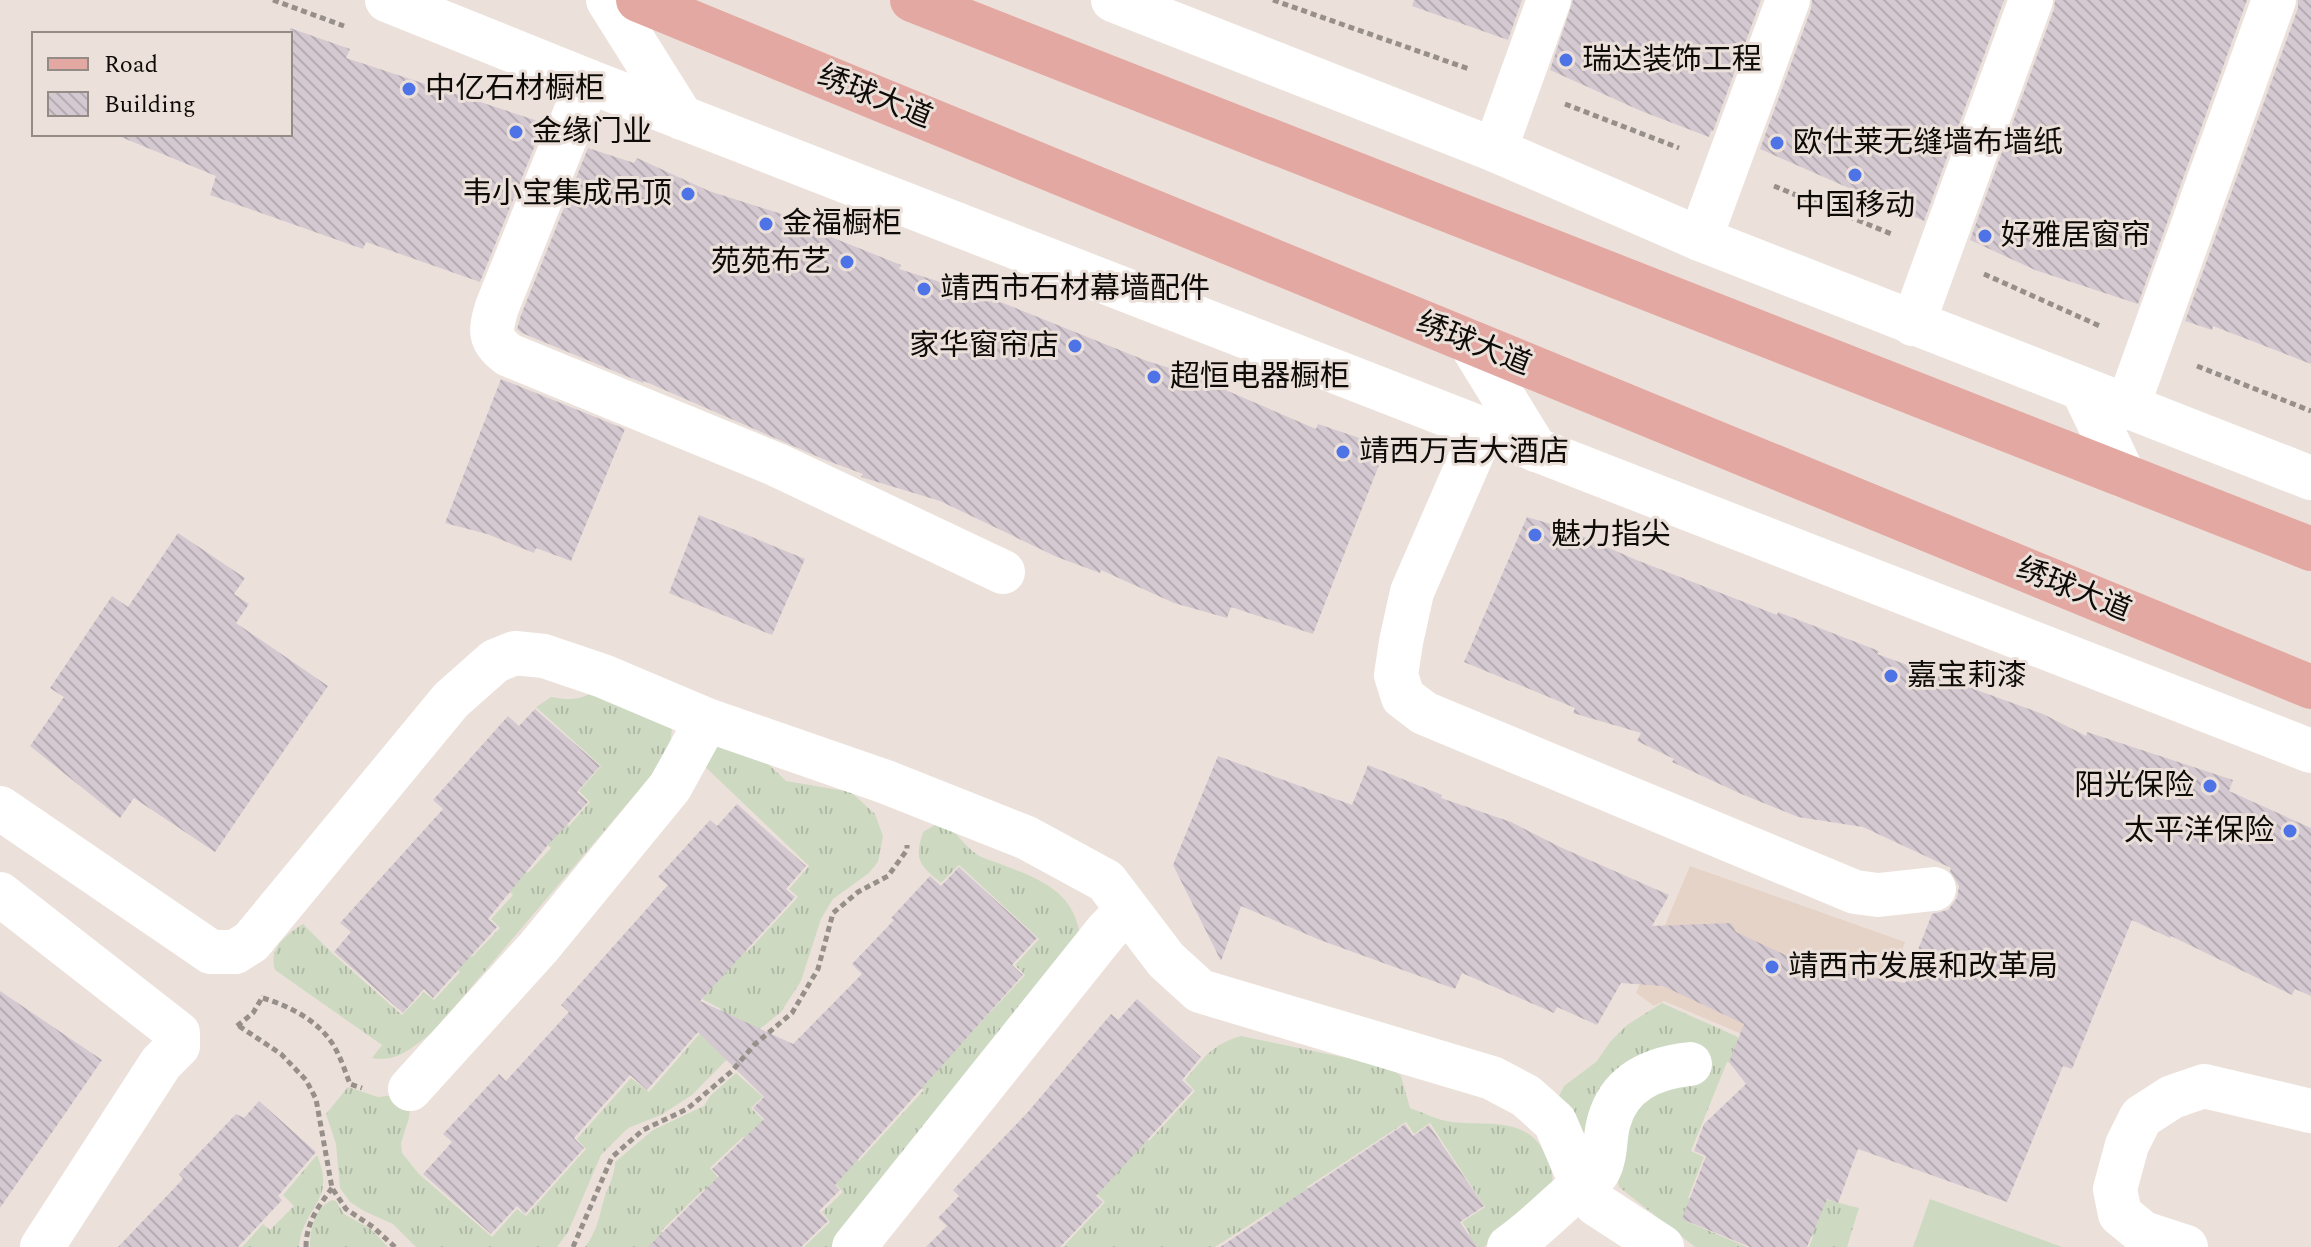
<svg xmlns="http://www.w3.org/2000/svg" width="2311" height="1247" font-family="Spectral,'Noto Sans SC',serif">
<style>
.built{fill:#e6d3c8}
.grass{fill:url(#grass-tufts)}
.park{fill:#ced9c2}
.building{fill:url(#building-back-hatch)}
.lines{fill:none;stroke-linecap:round;stroke-linejoin:round}
.path{stroke:#978f89;stroke-width:5;stroke-dasharray:6 4;stroke-linecap:butt}
.minor{stroke:#fff;stroke-width:44}
.major{stroke:#e3a8a1;stroke-width:44}
.poi-dot{fill:#4e73e7;stroke:#ece1da;stroke-width:3}
.labels{text-anchor:middle;dominant-baseline:central;stroke-width:6;stroke-linejoin:round;paint-order:stroke}
.poi-label{font-size:30px;fill:#0e0b08;stroke:#ece1da;text-anchor:start}
.street-label{font-size:30px;fill:#0e0b08;stroke:#ece1da}
</style>
<defs>
<pattern id="grass-tufts" width="24" height="20" patternUnits="userSpaceOnUse" patternTransform="scale(2)"><rect width="24" height="20" fill="#ced9c2"/><path d="M3 7l-1-3M5 7V3M7 7l1-3M15 17l-1-3M17 17v-4M19 17l1-3" fill="none" stroke="#b0b9a5"/></pattern>
<pattern id="building-back-hatch" width="6" height="6" patternUnits="userSpaceOnUse" patternTransform="scale(2)"><rect width="6" height="6" fill="#d4c9d1"/><path d="M-1 5l2 2M0 0l6 6M5-1l2 2" fill="none" stroke="#b5abb2"/></pattern>
</defs>
<rect width="100%" height="100%" fill="#ece1da"/>
<!-- built -->
<polygon class="built" points="1690,866 1905,942 1859,1084 1664,1001 1654,1006 1636,993"/>
<!-- grass -->
<g class="grass">
<path d="M600,686L672,728L669,755L434,1031C414,1046 398,1063 372,1058L382,1045L275,970C268,948 286,935 303,924L332,953L402,1015L424,992L434,1000L460,972L450,963L463,950L472,957L500,928L491,919L513,895L500,883L518,864L528,873L551,848L540,837L558,817L569,826L590,802L579,791L601,766L536,707L551,697C572,701 585,700 600,686Z"/>
<polygon points="710,743 750,746 786,781 851,792 875,814 883,836 878,862 869,873 833,899 821,919 801,981 781,1012 746,1040 692,1095 661,1115 628,1128 601,1155 568,1232 557,1247 416,1247 393,1224 364,1211 350,1202 340,1188 336,1144 326,1114 348,1087 378,1097 403,1094 411,1099 409,1118 401,1143 402,1153 419,1174 492,1237 517,1209 526,1216 586,1149 577,1139 631,1078 649,1092 721,1009 702,999 724,974 734,943 747,952 798,897 789,889 809,866 697,759"/>
<path d="M938,823C955,827 961,843 975,853C981,858 990,860 998,863C1036,878 1074,889 1080,936L842,1247H804L830,1222L822,1212L843,1192L829,1177L850,1157L859,1161L924,1090L912,1078L957,1048L1025,975L1015,965L1039,939L959,865L941,883C919,865 914,860 923,832Z"/>
<path d="M1662,1003L1738,1037L1742,1055L1738,1064L1727,1062L1691,1151L1704,1157L1688,1198L1697,1202L1688,1222L1747,1247H1695L1619,1187L1616,1172L1625,1113L1654,1081L1690,1073L1696,1069V1056C1667,1044 1618,1074 1604,1100C1596,1116 1598,1132 1587,1146L1577,1148C1565,1137 1564,1120 1552,1110L1564,1086L1596,1062L1610,1042L1627,1025Z"/>
<path d="M1241,1036L1347,1058H1370L1391,1068L1401,1076L1410,1108C1424,1113 1437,1120 1452,1122C1486,1126 1528,1116 1545,1154C1551,1167 1554,1176 1552,1190L1484,1247H1450L1470,1234L1462,1222L1485,1207L1430,1123L1414,1134L1406,1122L1307,1187L1313,1198L1278,1222L1271,1211L1215,1247H1063L1105,1202L1097,1194L1139,1133L1149,1141L1195,1091L1185,1080C1204,1058 1212,1044 1241,1036Z"/>
<path d="M736,1073L763,1097L751,1108L775,1132L749,1144L743,1137L710,1168L721,1181L709,1193L704,1189L661,1231L674,1245L672,1247H585C598,1229 598,1220 604,1199C608,1186 615,1176 615,1162L653,1130L704,1106L710,1096Z"/>
<path d="M317,1155C337,1202 303,1205 299,1247H242L263,1224L270,1230L294,1206L283,1195Z"/>
<polygon points="1812,1196 1859,1208 1847,1247 1809,1247 1813,1237 1807,1229"/>
<path d="M332,1200L336,1201L344,1214L371,1229L388,1247H310C310,1229 314,1209 332,1200Z"/>
</g>
<!-- park -->
<polygon class="park" points="1930,1199 2062,1247 1913,1247"/>
<!-- building -->
<g class="building">
<polygon points="1414,0 1522,0 1508,40 1412,6"/>
<polygon points="1573,0 1761,0 1713,131 1711,131 1709,137 1641,111 1550,70"/>
<polygon points="1812,0 2004,0 1924,221 1760,149 1811,9"/>
<polygon points="2055,0 2247,0 2138,304 2035,270 1970,240 2054,9"/>
<polygon points="2298,0 2311,0 2311,364 2213,326 2212,330 2185,321 2298,8"/>
<polygon points="290,28 350,49 346,58 544,123 480,282 366,242 363,249 210,195 216,176 116,135 290,134"/>
<polygon points="588,148 634,163 637,158 709,191 788,216 787,219 832,234 831,237 901,265 899,269 988,297 1147,361 1186,373 1316,429 1318,424 1386,447 1313,634 1231,607 1227,618 1174,603 1101,570 1100,573 1057,557 940,501 861,477 863,474 823,459 644,381 643,383 522,333 517,329 521,315"/>
<polygon points="501,379 625,429 571,561 536,548 534,553 487,534 445,523"/>
<polygon points="699,515 805,559 772,635 669,593"/>
<polygon points="1527,517 1564,528 1634,559 1777,615 1778,612 1879,651 1877,654 2043,714 2086,736 2087,732 2233,780 2229,791 2311,828 2311,996 2295,989 2292,995 2171,936 2170,938 2132,920 2072,1069 2063,1066 2007,1202 1858,1149 1838,1203 1827,1199 1807,1247 1750,1247 1682,1219 1706,1156 1694,1151 1704,1124 1746,1084 1729,1062 1744,1024 1663,986 1621,983 1597,1025 1557,1007 1554,1013 1462,973 1455,989 1320,940 1241,906 1221,961 1173,865 1218,756 1352,805 1368,765 1442,795 1441,798 1511,822 1560,847 1669,895 1652,926 1731,923 1736,932 1837,979 1845,973 1905,983 1932,914 1948,910 1957,898 1959,886 1950,871 1951,868 1863,827 1798,817 1739,793 1672,762 1674,759 1637,741 1641,733 1573,713 1575,708 1464,662"/>
<polygon points="178,533 245,578 234,594 249,604 236,623 328,686 215,852 134,798 120,818 30,746 64,697 50,688 112,596 128,607"/>
<polygon points="535,709 600,766 577,792 588,802 547,846 488,919 497,927 433,998 424,989 403,1013 334,952 351,932 340,923 443,809 433,800 508,716 519,726"/>
<polygon points="737,804 806,866 786,889 795,897 700,1001 793,1044 862,974 852,964 894,920 891,918 930,876 941,886 959,867 1037,938 1012,965 1023,975 835,1185 840,1190 819,1211 828,1221 801,1247 648,1247 719,1176 712,1169 764,1119 753,1108 764,1097 698,1032 647,1090 630,1075 574,1138 584,1148 525,1214 517,1206 491,1234 423,1174 452,1142 443,1134 499,1074 506,1081 569,1012 561,1005 668,885 658,877 710,820 717,826"/>
<polygon points="0,991 102,1060 0,1208"/>
<polygon points="1137,999 1201,1057 1182,1080 1193,1090 1096,1196 1103,1202 1060,1247 926,1247 947,1226 938,1218 959,1196 953,1190 1028,1112 1111,1014 1118,1020"/>
<polygon points="259,1101 316,1152 278,1196 282,1200 238,1247 118,1247 183,1179 179,1174 236,1114 244,1118"/>
<polygon points="1405,1124 1413,1136 1429,1125 1484,1206 1460,1222 1477,1247 1220,1247"/>
</g>
<g class="lines">
<!-- path -->
<g class="path">
<polyline points="273,0 344,26"/>
<polyline points="1273,0 1469,69"/>
<polyline points="1565,104 1679,148"/>
<polyline points="1774,186 1894,235"/>
<polyline points="1984,274 2102,327"/>
<polyline points="2197,366 2311,411"/>
<path d="M263,998C289,1006 317,1020 332,1043C340,1055 345,1071 350,1084L362,1088"/>
<polyline points="237,1026 253,1013 263,996"/>
<polyline points="239,1026 281,1054 306,1080 316,1099 332,1188 346,1209 373,1227 395,1247"/>
<path d="M306,1247C306,1223 318,1207 332,1188"/>
<polyline points="573,1247 612,1157 643,1130 687,1109 732,1071 754,1045 792,1013 818,969 833,913 858,892 888,876 907,850 907,845"/>
</g>
<!-- minor -->
<g class="minor">
<polyline points="387,0 588,81 2311,751"/>
<polyline points="608,0 682,118"/>
<polyline points="1113,0 1495,150 1700,239 2311,478"/>
<path d="M588,81L497,307C490,330 488,340 509,355L775,464L1003,572"/>
<polyline points="1495,150 1549,0"/>
<polyline points="1700,239 1788,0"/>
<polyline points="1913,324 2031,0"/>
<polyline points="1469,341 1536,450"/>
<polyline points="2083,390 2124,476"/>
<polyline points="2127,408 2274,0"/>
<polyline points="1483,429 1412,592 1401,642 1396,675 1403,697 1424,713 1855,892 1878,895 1934,889"/>
<polyline points="0,808 211,952 235,952 251,942 451,700 495,661 515,653 544,656 603,676 707,720 886,782 1027,838 1106,881 1166,960 1200,991 1492,1078 1526,1096 1555,1122 1582,1185 1596,1204 1662,1247"/>
<polyline points="0,894 178,1033 178,1046 161,1063 42,1247"/>
<polyline points="410,1089 538,948 670,787 707,720"/>
<polyline points="854,1247 1106,932 1127,910"/>
<path d="M1509,1247C1534,1230 1553,1209 1576,1190C1583,1184 1595,1178 1599,1170C1607,1154 1604,1137 1609,1121C1620,1082 1653,1068 1690,1064"/>
<polyline points="2186,1247 2143,1233 2120,1214 2115,1189 2127,1145 2141,1117 2172,1097 2204,1086 2311,1111"/>
</g>
<!-- major -->
<g class="major">
<polyline points="638,0 2311,687"/>
<polyline points="912,0 2311,549"/>
</g>
</g>
<!-- markers -->
<g class="poi-dot">
<circle cx="1566" cy="60" r="8"/>
<circle cx="409" cy="89" r="8"/>
<circle cx="516" cy="132" r="8"/>
<circle cx="1777" cy="143" r="8"/>
<circle cx="1855" cy="175" r="8"/>
<circle cx="688" cy="194" r="8"/>
<circle cx="766" cy="224" r="8"/>
<circle cx="1985" cy="236" r="8"/>
<circle cx="847" cy="262" r="8"/>
<circle cx="924" cy="289" r="8"/>
<circle cx="1075" cy="346" r="8"/>
<circle cx="1154" cy="377" r="8"/>
<circle cx="1343" cy="452" r="8"/>
<circle cx="1535" cy="535" r="8"/>
<circle cx="1891" cy="676" r="8"/>
<circle cx="2210" cy="786" r="8"/>
<circle cx="2290" cy="831" r="8"/>
<circle cx="1772" cy="967" r="8"/>
</g>
<g class="labels">
<!-- poi labels -->
<g class="poi-label">
<text x="1582" y="60">瑞达装饰工程</text>
<text x="425" y="89">中亿石材橱柜</text>
<text x="532" y="132">金缘门业</text>
<text x="1793" y="143">欧仕莱无缝墙布墙纸</text>
<text x="672" y="194" text-anchor="end">韦小宝集成吊顶</text>
<text x="1855" y="206" text-anchor="middle">中国移动</text>
<text x="782" y="224">金福橱柜</text>
<text x="2001" y="236">好雅居窗帘</text>
<text x="831" y="262" text-anchor="end">苑苑布艺</text>
<text x="940" y="289">靖西市石材幕墙配件</text>
<text x="1059" y="346" text-anchor="end">家华窗帘店</text>
<text x="1170" y="377">超恒电器橱柜</text>
<text x="1359" y="452">靖西万吉大酒店</text>
<text x="1551" y="535">魅力指尖</text>
<text x="1907" y="676">嘉宝莉漆</text>
<text x="2194" y="786" text-anchor="end">阳光保险</text>
<text x="2274" y="831" text-anchor="end">太平洋保险</text>
<text x="1788" y="967">靖西市发展和改革局</text>
</g>
<!-- street labels -->
<g class="street-label">
<text transform="translate(875 97) rotate(22)">绣球大道</text>
<text transform="translate(1474 344) rotate(22)">绣球大道</text>
<text transform="translate(2074 590) rotate(22)">绣球大道</text>
</g>
</g>
<!-- legend -->
<rect x="32" y="32" width="260" height="104" fill="#ece1da" stroke="#938b86" stroke-width="2"/>
<rect x="48" y="58" width="40" height="12" fill="#e3a8a1" stroke="#938b86" stroke-width="2"/>
<text x="104" y="72" font-size="24" fill="#0e0b08">Road</text>
<rect x="48" y="92" width="40" height="24" fill="url(#building-back-hatch)" stroke="#938b86" stroke-width="2"/>
<text x="104" y="112" font-size="24" fill="#0e0b08">Building</text>
</svg>
